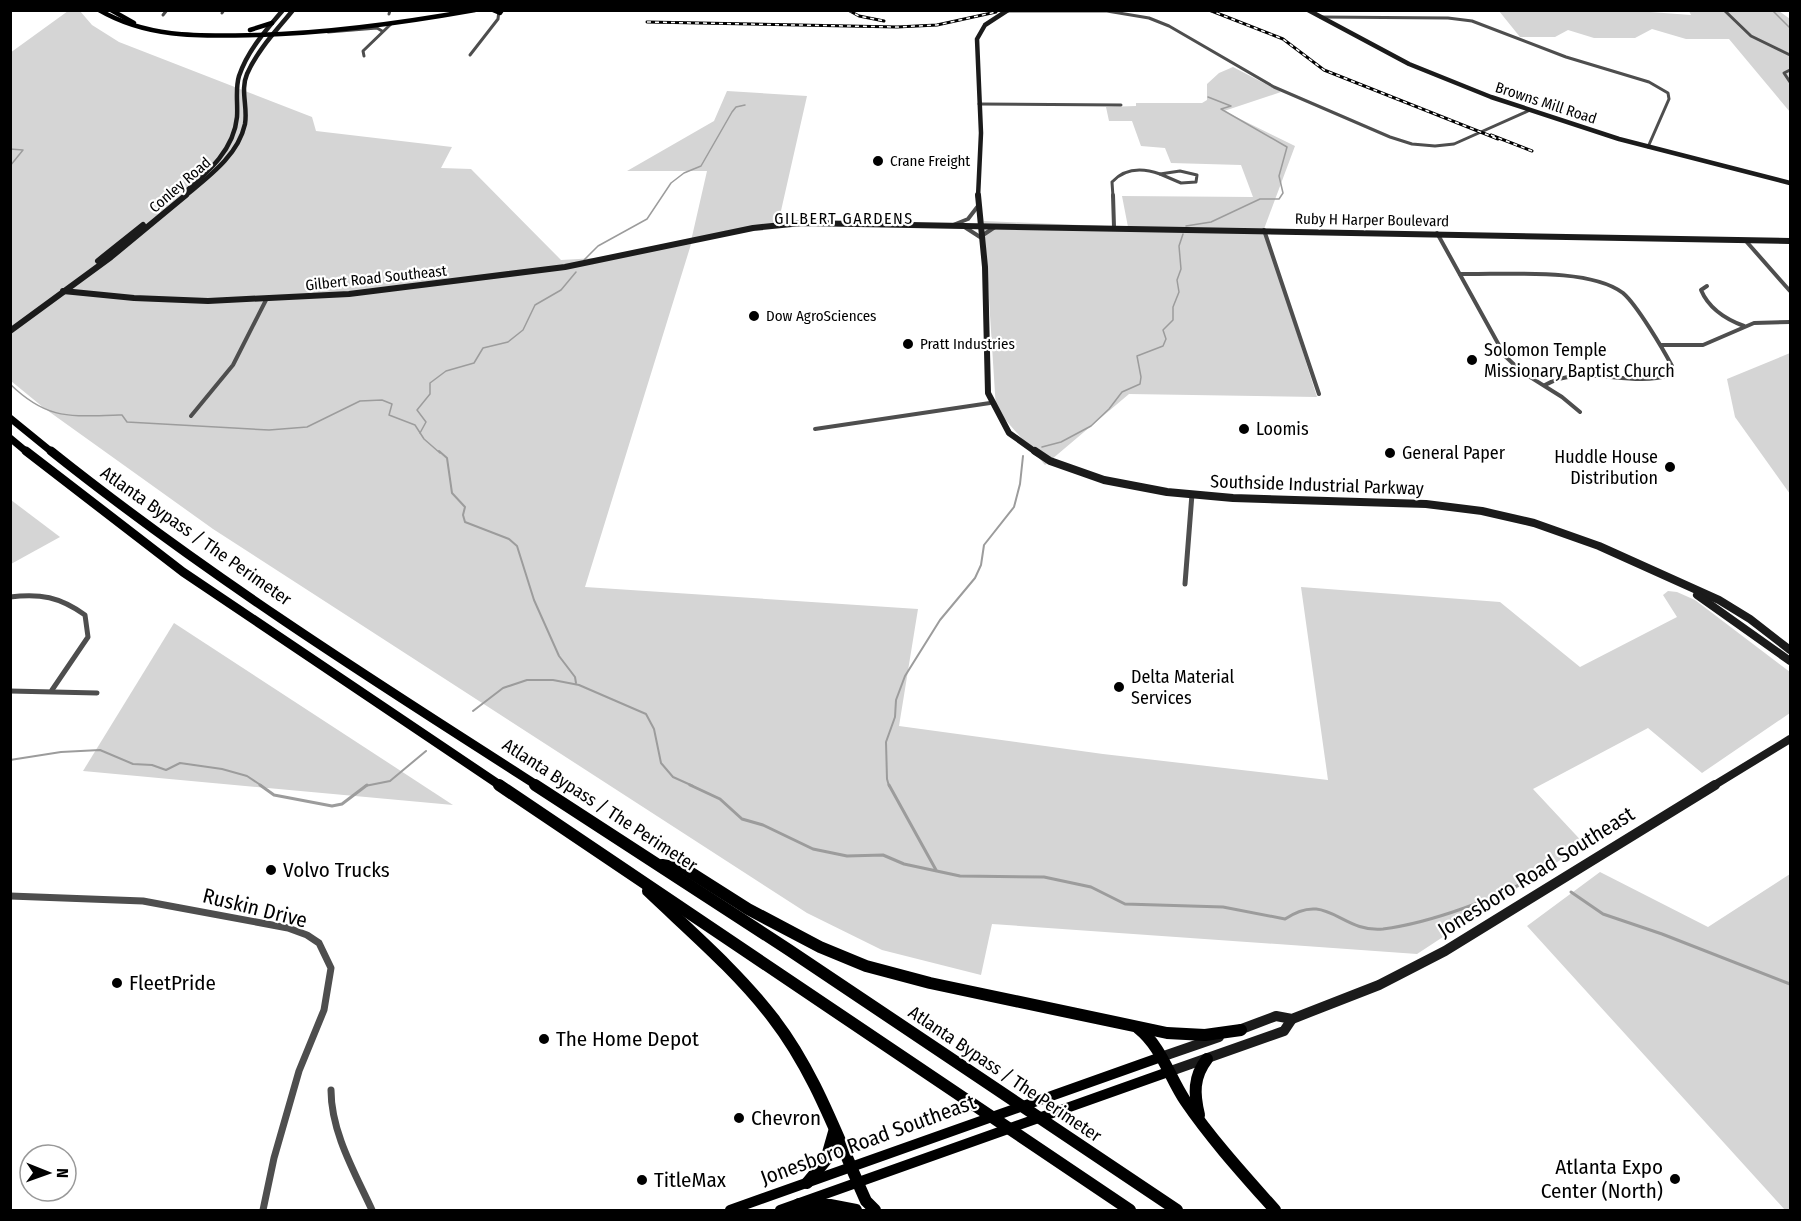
<svg xmlns="http://www.w3.org/2000/svg" width="1801" height="1221" font-family="'Fira Sans Condensed',sans-serif">
<style>
.green{fill:#d5d5d5}
.lines{fill:none;stroke-linecap:round;stroke-linejoin:round}
.stream-far2{stroke:#9c9c9c;stroke-width:1.5}
.stream-far1{stroke:#9c9c9c;stroke-width:2}
.stream{stroke:#9c9c9c;stroke-width:3}
.street-far3{stroke:#4e4e4e;stroke-width:3}
.street-far2{stroke:#4e4e4e;stroke-width:4}
.street-far1{stroke:#4e4e4e;stroke-width:5}
.street{stroke:#4e4e4e;stroke-width:7}
.secondary-far3{stroke:#1b1b1b;stroke-width:4.5}
.secondary-far2{stroke:#1b1b1b;stroke-width:6}
.secondary-far1{stroke:#1b1b1b;stroke-width:8}
.secondary{stroke:#1b1b1b;stroke-width:10}
.primary-far1{stroke:#000;stroke-width:4.5}
.primary{stroke:#000;stroke-width:10}
.highway-far2{stroke:#000;stroke-width:7}
.highway-far1{stroke:#000;stroke-width:9}
.highway{stroke:#000;stroke-width:12}
.rail-casing{stroke:#000;stroke-width:3}
.rail{stroke:#fff;stroke-width:1.5;stroke-dasharray:4;stroke-linecap:butt}
.poi-dot{fill:#000;stroke:#fff;stroke-width:2}
.labels{text-anchor:middle;dominant-baseline:central;stroke-width:4.5;stroke-linejoin:round;paint-order:stroke}
.far-street-label{font-size:15px;fill:#000;stroke:#fff}
.far-poi-label{font-size:15px;fill:#000;stroke:#fff;text-anchor:start}
.far-neighbourhood-label{font-size:16px;letter-spacing:1.5px;fill:#000;stroke:#fff}
.poi-label{font-size:18px;fill:#000;stroke:#fff;text-anchor:start}
.street-label{font-size:18px;fill:#000;stroke:#fff}
.near-poi-label{font-size:21px;fill:#000;stroke:#fff;text-anchor:start}
.near-street-label{font-size:21px;fill:#000;stroke:#fff}
</style>
<rect width="100%" height="100%" fill="#fff"/>
<!-- green -->
<g class="green">
<polygon points="1623,10 1691,15 1689,11 1779,11 1790,19 1790,112 1729,39 1686,39 1652,29 1635,38 1594,38 1568,30 1555,37 1520,37 1499,11"/>
<polygon points="68,11 80,11 92,25 119,42 312,117 316,131 452,147 441,168 471,169 561,260 596,258 691,241 707,171 627,171 714,121 727,91 807,96 778,224 692,241 585,587 918,609 899,726 1103,754 1328,780 1301,587 1500,602 1580,667 1677,617 1663,595 1668,591 1677,592 1695,600 1790,672 1790,713 1702,773 1648,728 1533,789 1588,848 1568,855 1417,954 992,924 981,975 882,950 807,913 213,529 44,408 11,381 10,53"/>
<polygon points="1233,67 1281,92 1224,111 1295,146 1264,229 1317,397 1129,394 1045,465 996,409 984,221 1128,227 1122,196 1253,197 1241,165 1171,163 1165,148 1141,146 1132,121 1109,121 1106,107 1136,106 1136,103 1202,103 1207,100 1207,84 1219,73"/>
<polygon points="1790,353 1790,494 1735,417 1727,379"/>
<polygon points="11,500 60,537 11,564 10,564"/>
<polygon points="174,623 453,805 83,771"/>
<polygon points="1600,872 1708,927 1790,874 1790,1210 1785,1210 1527,926"/>
</g>
<g class="lines">
<!-- stream-far2 -->
<g class="stream-far2">
<polyline points="1772,10 1790,28"/>
<polyline points="10,149 23,150 10,166"/>
<polyline points="1186,226 1211,222 1260,199 1279,199 1283,193 1279,176 1287,147 1221,109 1231,106 1208,97"/>
<polyline points="584,260 598,246 647,219 671,183 684,173 701,166 732,112 736,107 745,105"/>
<path d="M10,384C48,421 71,416 119,415H122L127,422L269,430L307,427L360,401L382,400L392,404L389,415L415,425L424,439L440,453"/>
<polyline points="420,433 426,422 417,410 430,394 430,383 446,371 474,363 483,348 508,342 523,330 535,305 561,290 576,272"/>
<polyline points="1042,447 1061,442 1091,426 1109,409 1122,392 1140,384 1141,377 1137,356 1163,346 1166,339 1163,330 1173,320 1173,307 1179,292 1177,280 1181,269 1179,246 1183,234"/>
</g>
<!-- stream-far1 -->
<g class="stream-far1">
<polyline points="439,451 447,458 452,493 465,507 463,515 465,522 509,539 517,546 534,600 559,656 575,677 576,683"/>
<polyline points="473,711 503,688 527,680 553,680 579,685 646,714 654,729 661,763 673,777 693,786"/>
<polyline points="10,760 61,752 100,750 133,764 152,765 166,770 180,763 222,769 247,776 262,786"/>
<polyline points="365,786 390,781 426,751"/>
<polyline points="889,786 887,779 886,742 895,717 896,700 905,676 940,620 975,578 981,565 984,545 1014,507 1020,484 1023,456"/>
</g>
<!-- stream -->
<g class="stream">
<polyline points="260,785 274,795 332,806 342,804 367,785"/>
<path d="M690,785L720,799L742,819L763,825L813,849L847,856L883,855L904,864L960,876L1044,877L1091,887L1125,904L1223,907L1285,919C1328,890 1340,933 1383,929C1430,923 1499,898 1539,874"/>
<polyline points="889,785 936,870"/>
<polyline points="1571,892 1603,914 1662,934 1790,984"/>
</g>
<!-- street-far3 -->
<g class="street-far3">
<polyline points="1724,10 1751,36 1790,55"/>
<polyline points="1008,11 1107,11 1149,18 1169,26 1274,87 1390,137 1412,144 1435,146 1454,144 1528,111"/>
<polyline points="222,13 224,10"/>
<polyline points="389,14 390,10"/>
<polyline points="163,15 167,10"/>
<polyline points="1320,17 1448,18 1472,21 1566,57 1649,82 1668,93 1669,99 1648,147"/>
<polyline points="328,32 377,28 382,31"/>
<polyline points="470,55 498,19 499,10"/>
<polyline points="364,56 363,51 391,24"/>
<polyline points="1790,70 1784,73 1790,82"/>
<polyline points="979,104 1121,105"/>
<polygon points="1180,171 1197,175 1196,182 1181,183 1160,174"/>
<path d="M1113,197L1112,182C1125,168 1143,168 1160,174"/>
</g>
<!-- street-far2 -->
<g class="street-far2">
<polyline points="1113,195 1114,227"/>
<polyline points="953,225 968,219 978,206"/>
<polyline points="963,226 980,237 995,227"/>
<polyline points="1264,230 1319,394"/>
<polyline points="1437,233 1505,356 1522,372 1562,397 1580,412"/>
<polyline points="1745,240 1790,291"/>
<path d="M1460,274C1503,275 1589,267 1623,293C1637,305 1663,349 1672,366L1670,375C1628,388 1584,363 1545,385"/>
<path d="M1707,286L1701,290C1709,309 1725,319 1744,326"/>
<polyline points="1661,345 1703,345 1754,323 1790,322"/>
<polyline points="191,416 233,365 266,300"/>
<polyline points="815,429 990,403"/>
</g>
<!-- street-far1 -->
<g class="street-far1">
<polyline points="1185,584 1192,494"/>
<path d="M10,597C40,593 60,597 85,615L88,637L52,690"/>
<polyline points="10,691 97,693"/>
</g>
<!-- street -->
<g class="street">
<polyline points="10,896 143,901 288,928 307,935 319,943 331,968 324,1010 299,1071 274,1158 263,1210"/>
<path d="M331,1090C331,1132 355,1173 372,1210"/>
</g>
<!-- secondary-far3 -->
<g class="secondary-far3">
<polyline points="1308,10 1409,64 1491,97 1619,139 1790,183"/>
<path d="M185,192C208,172 234,150 237,117C238,103 235,89 239,76C248,50 266,30 283,10"/>
<path d="M184,197C208,177 238,156 245,124C248,107 240,90 247,74C258,49 277,30 293,10"/>
<polyline points="978,197 981,133 977,39 985,25 1008,10"/>
</g>
<!-- secondary-far2 -->
<g class="secondary-far2">
<polyline points="978,195 985,267 988,393 1009,433 1037,453"/>
<polyline points="98,261 143,225"/>
<polyline points="63,291 134,298 208,301 349,294 565,267 753,228 802,223 1790,241"/>
<polyline points="10,331 111,257 186,195"/>
</g>
<!-- secondary-far1 -->
<g class="secondary-far1">
<polyline points="1035,451 1050,461 1104,480 1167,492 1233,498 1426,504 1482,511 1534,523 1599,546 1719,600 1750,619 1790,650"/>
<polyline points="1697,595 1790,661"/>
<polyline points="1713,786 1790,739"/>
</g>
<!-- secondary -->
<g class="secondary">
<polyline points="1239,1030 1276,1016 1292,1019 1379,985 1445,951 1715,785"/>
<polyline points="1161,1057 1219,1037"/>
<polyline points="1168,1072 1284,1031 1292,1019"/>
</g>
<!-- primary-far1 -->
<g class="primary-far1">
<path d="M99,10C149,39 202,36 258,35C332,33 402,23 475,10"/>
<polyline points="111,10 134,23"/>
<polyline points="493,10 500,13 502,10"/>
<polyline points="250,30 272,23"/>
</g>
<!-- primary -->
<g class="primary">
<polyline points="730,1210 1161,1057"/>
<polyline points="780,1210 1168,1072"/>
</g>
<!-- highway-far2 -->
<g class="highway-far2">
<polyline points="10,418 53,453"/>
<polyline points="10,438 28,453"/>
</g>
<!-- highway-far1 -->
<g class="highway-far1">
<polyline points="26,451 183,572 501,786"/>
<path d="M51,451C205,574 372,680 538,786"/>
</g>
<!-- highway -->
<g class="highway">
<polyline points="499,785 1130,1210"/>
<polyline points="535,785 789,950 1177,1210"/>
<polyline points="662,865 685,869 748,909 820,947 866,966 930,983 1167,1033 1205,1035 1241,1030"/>
<path d="M648,891C691,932 737,971 773,1018C815,1072 838,1139 866,1201L875,1210"/>
<path d="M1138,1028C1162,1047 1169,1077 1186,1102C1212,1140 1244,1175 1275,1210"/>
<path d="M1199,1115C1194,1094 1193,1077 1207,1059"/>
<polyline points="807,1183 826,1160 834,1132"/>
<polyline points="799,1204 830,1205 856,1210"/>
</g>
<defs>
<g id="rail">
<polyline points="848,10 859,16 884,21"/>
<polyline points="1209,10 1283,39 1324,70 1498,139"/>
<polyline points="647,22 897,27 937,25 996,12"/>
<polyline points="1491,135 1532,151"/>
</g>
</defs>
<!-- rail casing -->
<use href="#rail" class="rail-casing"/>
<!-- rail -->
<use href="#rail" class="rail"/>
</g>
<!-- markers -->
<g class="poi-dot">
<circle cx="878" cy="161" r="6"/>
<circle cx="754" cy="316" r="6"/>
<circle cx="908" cy="344" r="6"/>
<circle cx="1472" cy="360" r="6"/>
<circle cx="1244" cy="429" r="6"/>
<circle cx="1390" cy="453" r="6"/>
<circle cx="1670" cy="467" r="6"/>
<circle cx="1119" cy="687" r="6"/>
<circle cx="271" cy="870" r="6"/>
<circle cx="117" cy="983" r="6"/>
<circle cx="544" cy="1039" r="6"/>
<circle cx="739" cy="1118" r="6"/>
<circle cx="1675" cy="1179" r="6"/>
<circle cx="642" cy="1180" r="6"/>
</g>
<g class="labels">
<!-- far-street labels -->
<g class="far-street-label">
<text transform="translate(1546 103) rotate(18)">Browns Mill Road</text>
<text transform="translate(180 185) rotate(-41)">Conley Road</text>
<text transform="translate(1372 220) rotate(1)">Ruby H Harper Boulevard</text>
<text transform="translate(376 278) rotate(-6)">Gilbert Road Southeast</text>
</g>
<!-- far-poi labels -->
<g class="far-poi-label">
<text x="890" y="161">Crane Freight</text>
<text x="766" y="316">Dow AgroSciences</text>
<text x="920" y="344">Pratt Industries</text>
</g>
<!-- far-neighbourhood labels -->
<g class="far-neighbourhood-label">
<text x="844" y="218">GILBERT GARDENS</text>
</g>
<!-- poi labels -->
<g class="poi-label">
<text x="1484" y="350">Solomon Temple<tspan x="1484" dy="21">Missionary Baptist Church</tspan></text>
<text x="1256" y="429">Loomis</text>
<text x="1402" y="453">General Paper</text>
<text x="1658" y="457" text-anchor="end">Huddle House<tspan x="1658" dy="21">Distribution</tspan></text>
<text x="1131" y="677">Delta Material<tspan x="1131" dy="21">Services</tspan></text>
</g>
<!-- street labels -->
<g class="street-label">
<text transform="translate(1317 485) rotate(2)">Southside Industrial Parkway</text>
<text transform="translate(196 536) rotate(35)">Atlanta Bypass / The Perimeter</text>
<text transform="translate(600 805) rotate(33)">Atlanta Bypass / The Perimeter</text>
<text transform="translate(1005 1074) rotate(34)">Atlanta Bypass / The Perimeter</text>
</g>
<!-- near-poi labels -->
<g class="near-poi-label">
<text x="283" y="870">Volvo Trucks</text>
<text x="129" y="983">FleetPride</text>
<text x="556" y="1039">The Home Depot</text>
<text x="751" y="1118">Chevron</text>
<text x="1663" y="1167" text-anchor="end">Atlanta Expo<tspan x="1663" dy="24">Center (North)</tspan></text>
<text x="654" y="1180">TitleMax</text>
</g>
<!-- near-street labels -->
<g class="near-street-label">
<text transform="translate(1536 872) rotate(-32)">Jonesboro Road Southeast</text>
<text transform="translate(255 908) rotate(14)">Ruskin Drive</text>
<text transform="translate(868 1140) rotate(-20)">Jonesboro Road Southeast</text>
</g>
</g>
<!-- border -->
<rect width="1801" height="1221" fill="none" stroke="#000000" stroke-width="24"/>
<!-- north arrow -->
<g transform="translate(48 1173) rotate(91)"><circle r="28" fill="#ffffff" stroke="#999999" stroke-width="1.5"/>
<path d="M0-4.5L10 22L0 15L-10 22Z" fill="#000000"/>
<text y="-9" font-size="16" font-weight="bold" text-anchor="middle" fill="#000000">N</text>
</g>
</svg>
